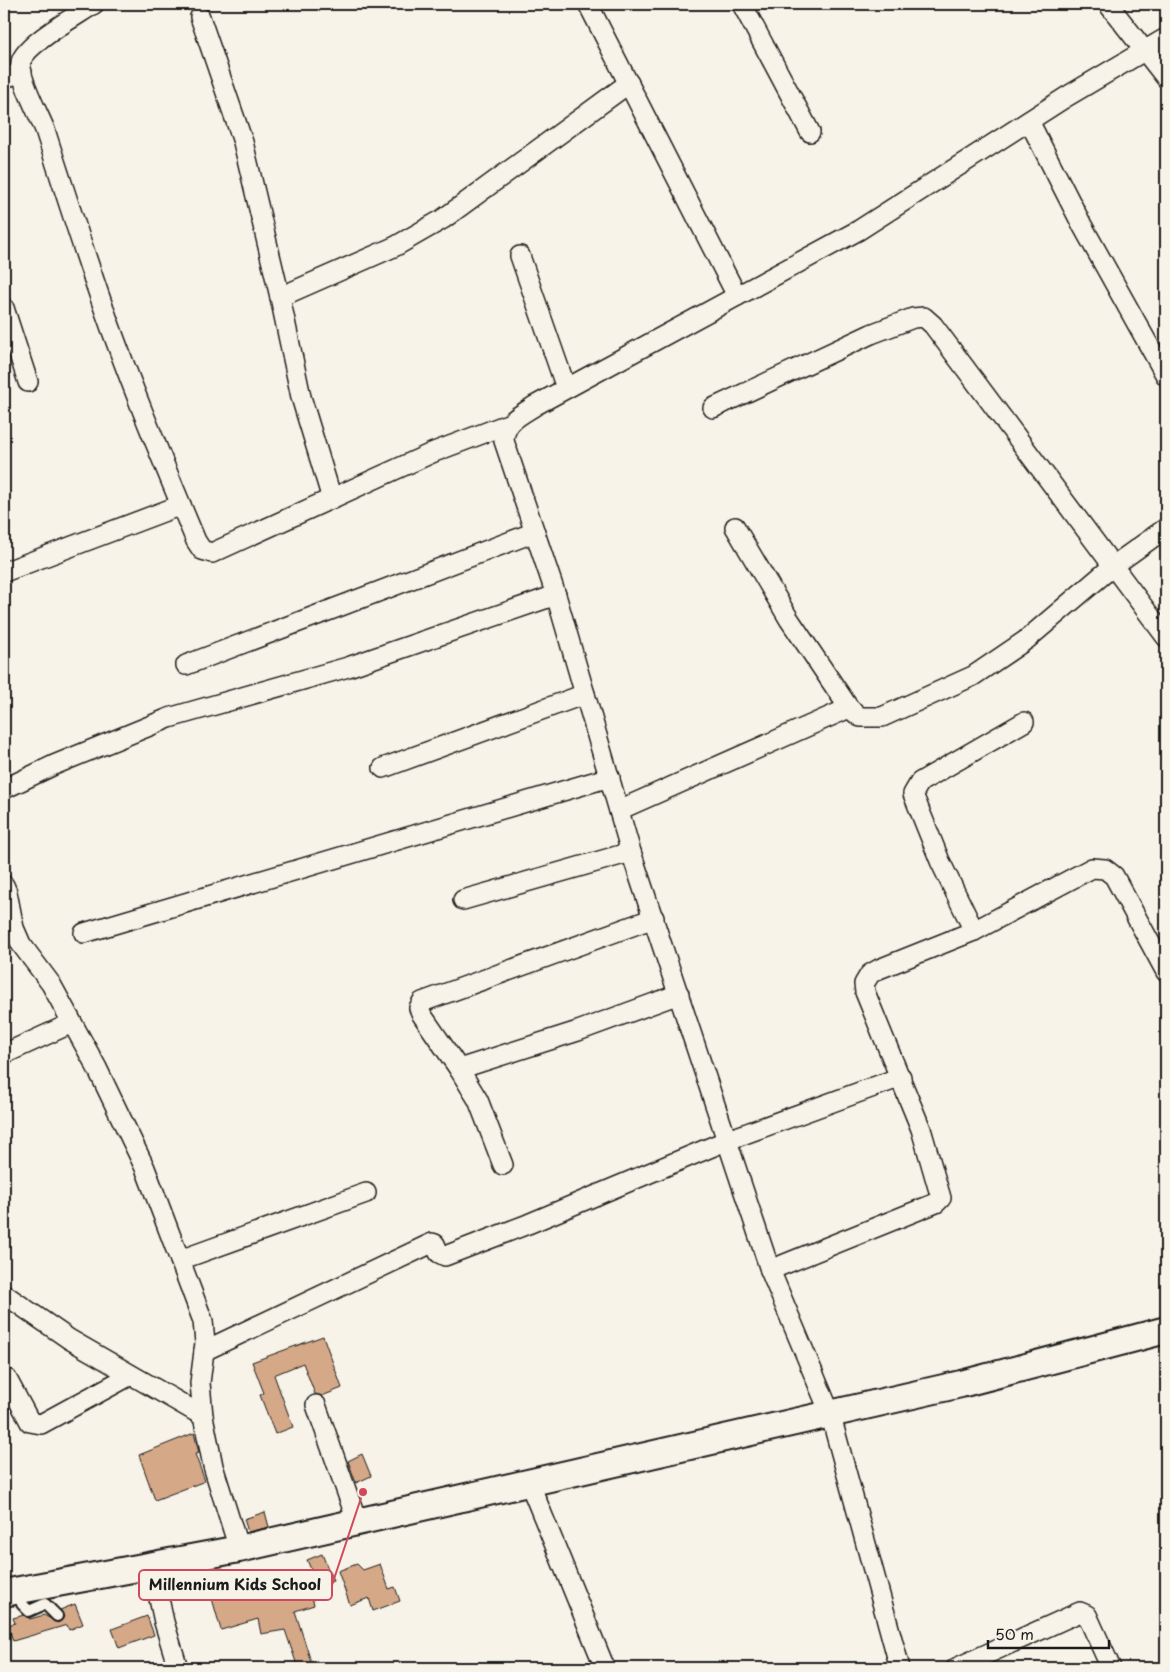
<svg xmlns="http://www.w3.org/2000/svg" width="1170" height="1672" font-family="'Playpen Sans',sans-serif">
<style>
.building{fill:#d5a887;stroke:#1c1c1c}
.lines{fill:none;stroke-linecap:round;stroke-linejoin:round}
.lane-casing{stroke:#1c1c1c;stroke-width:14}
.street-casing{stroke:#1c1c1c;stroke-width:22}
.secondary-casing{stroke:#1c1c1c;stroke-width:30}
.lane{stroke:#f7f3e8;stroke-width:10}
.street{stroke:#f7f3e8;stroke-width:19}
.secondary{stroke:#f7f3e8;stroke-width:26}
.leader{fill:none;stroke:#d1495b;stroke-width:2}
.callout-dot{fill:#d1495b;stroke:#f7f3e8;stroke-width:2}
.callout{fill:#f7f3e8;stroke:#d1495b;stroke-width:2}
.callout-label{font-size:15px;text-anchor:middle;font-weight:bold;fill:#1c1c1c}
</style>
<rect width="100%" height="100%" fill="#f7f3e8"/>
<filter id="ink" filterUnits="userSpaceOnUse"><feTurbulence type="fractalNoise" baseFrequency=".02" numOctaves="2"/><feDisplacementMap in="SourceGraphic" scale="10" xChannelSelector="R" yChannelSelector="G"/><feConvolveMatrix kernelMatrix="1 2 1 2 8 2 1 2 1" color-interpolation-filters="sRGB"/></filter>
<g filter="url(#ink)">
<!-- building -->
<g class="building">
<polygon points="323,1336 342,1388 322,1396 315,1394 303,1363 274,1375 293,1427 275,1434 260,1395 264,1393 252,1362"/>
<polygon points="194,1433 199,1453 195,1454 205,1481 155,1500 139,1455"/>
<polygon points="362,1454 371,1476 356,1483 348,1461"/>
<polygon points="265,1512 269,1527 248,1532 244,1519"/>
<polygon points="322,1554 333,1581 310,1590 314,1605 295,1611 313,1668 298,1668 285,1630 261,1634 258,1619 221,1630 211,1595 245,1585 246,1591 284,1584 284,1583 313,1574 307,1560"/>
<polygon points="357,1564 363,1570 380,1564 389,1589 395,1587 400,1601 373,1611 369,1598 350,1605 338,1571"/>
<polygon points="75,1604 83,1624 69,1630 67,1625 13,1641 8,1625 15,1623 13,1618 24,1615 30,1619 44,1615 58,1623 64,1617 60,1610"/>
<polygon points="147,1616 154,1635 119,1648 112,1629"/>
</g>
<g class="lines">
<defs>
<polyline id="lane" points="19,1591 22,1604 29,1611 45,1604 57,1616"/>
<g id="street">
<path d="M94,4C78,15 25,44 21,62C18,77 39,114 45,130C61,180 77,230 94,280C124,369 160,455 196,541L202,550L212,553L434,452L508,424"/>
<polyline points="588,4 737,296"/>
<polyline points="742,4 810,132"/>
<polyline points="1108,4 1166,78"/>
<polyline points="200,17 243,142 280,297 301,397 332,499"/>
<polyline points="4,78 22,72"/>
<polyline points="1029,121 1082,225 1166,376"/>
<polyline points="520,256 566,388"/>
<polyline points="280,297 396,246 443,219 629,83"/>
<polyline points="4,308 28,382"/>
<polyline points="713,408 871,334 913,318 924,317 933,325 1166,637"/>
<polyline points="735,527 789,619 849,708 860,717 882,717 973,676 1026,640 1113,566 1166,528"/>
<polyline points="4,572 181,505"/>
<polyline points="186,665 535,532"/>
<polyline points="383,768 585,694"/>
<polyline points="4,789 54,765 169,718 348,667 556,595"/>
<polyline points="619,810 849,708"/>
<polyline points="4,885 7,892 14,928 21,944 51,984 97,1068 145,1168 203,1321 205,1343 200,1383 203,1416 213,1466 239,1549"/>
<polyline points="463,900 631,852"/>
<polyline points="974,931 940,861 913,794 920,782 1024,722"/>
<polyline points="84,933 610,777"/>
<polyline points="4,1054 72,1023"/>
<polyline points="459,1069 578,1031 679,994"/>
<polyline points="503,1165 478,1100 459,1069 422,1015 419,1008 422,1002 654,918"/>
<polyline points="180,1260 366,1193"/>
<polyline points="770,1270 936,1203 941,1198 921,1129 865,992 864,984 870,974 879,969 974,931 1092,868 1105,869 1114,876 1166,972"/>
<polyline points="4,1294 69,1339 203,1416"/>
<polyline points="204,1351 432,1243 435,1244 439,1253 445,1256 528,1224 728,1140 901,1077"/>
<polyline points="7,1379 30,1422 41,1424 131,1375"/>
<polyline points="316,1405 357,1521"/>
<polyline points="529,1482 605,1668"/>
<polyline points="152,1566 164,1622 178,1668"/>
<path d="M900,1668L830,1413L770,1270L631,852L556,595L504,441C504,421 521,415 536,405L859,230L1066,97L1166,38"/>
<polyline points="956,1668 1080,1612 1087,1615 1111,1668"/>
</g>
<polyline id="secondary" points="4,1593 239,1549 961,1384 1166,1330"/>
</defs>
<!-- lane casing -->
<use href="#lane" class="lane-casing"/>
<!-- street casing -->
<use href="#street" class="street-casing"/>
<!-- secondary casing -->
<use href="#secondary" class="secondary-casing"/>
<!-- lane -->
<use href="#lane" class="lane"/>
<!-- street -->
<use href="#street" class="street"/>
<!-- secondary -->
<use href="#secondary" class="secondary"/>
</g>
</g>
<!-- callouts -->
<path class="leader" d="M363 1492L332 1585"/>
<circle class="callout-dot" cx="363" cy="1492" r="5"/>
<rect class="callout" x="139" y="1570" width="193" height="30" rx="5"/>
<g class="callout-label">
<text x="235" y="1590">Millennium Kids School</text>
</g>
<!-- margin -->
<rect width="1170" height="1672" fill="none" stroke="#f7f3e8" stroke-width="20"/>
<rect x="10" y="10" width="1150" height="1652" fill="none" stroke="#1c1c1c" stroke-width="2" filter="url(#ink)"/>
<!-- scale -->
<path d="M988 1640v8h121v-8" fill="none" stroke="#1c1c1c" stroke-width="2.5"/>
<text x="995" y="1640" font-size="15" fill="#1c1c1c" stroke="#f7f3e8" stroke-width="4" paint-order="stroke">50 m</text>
</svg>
